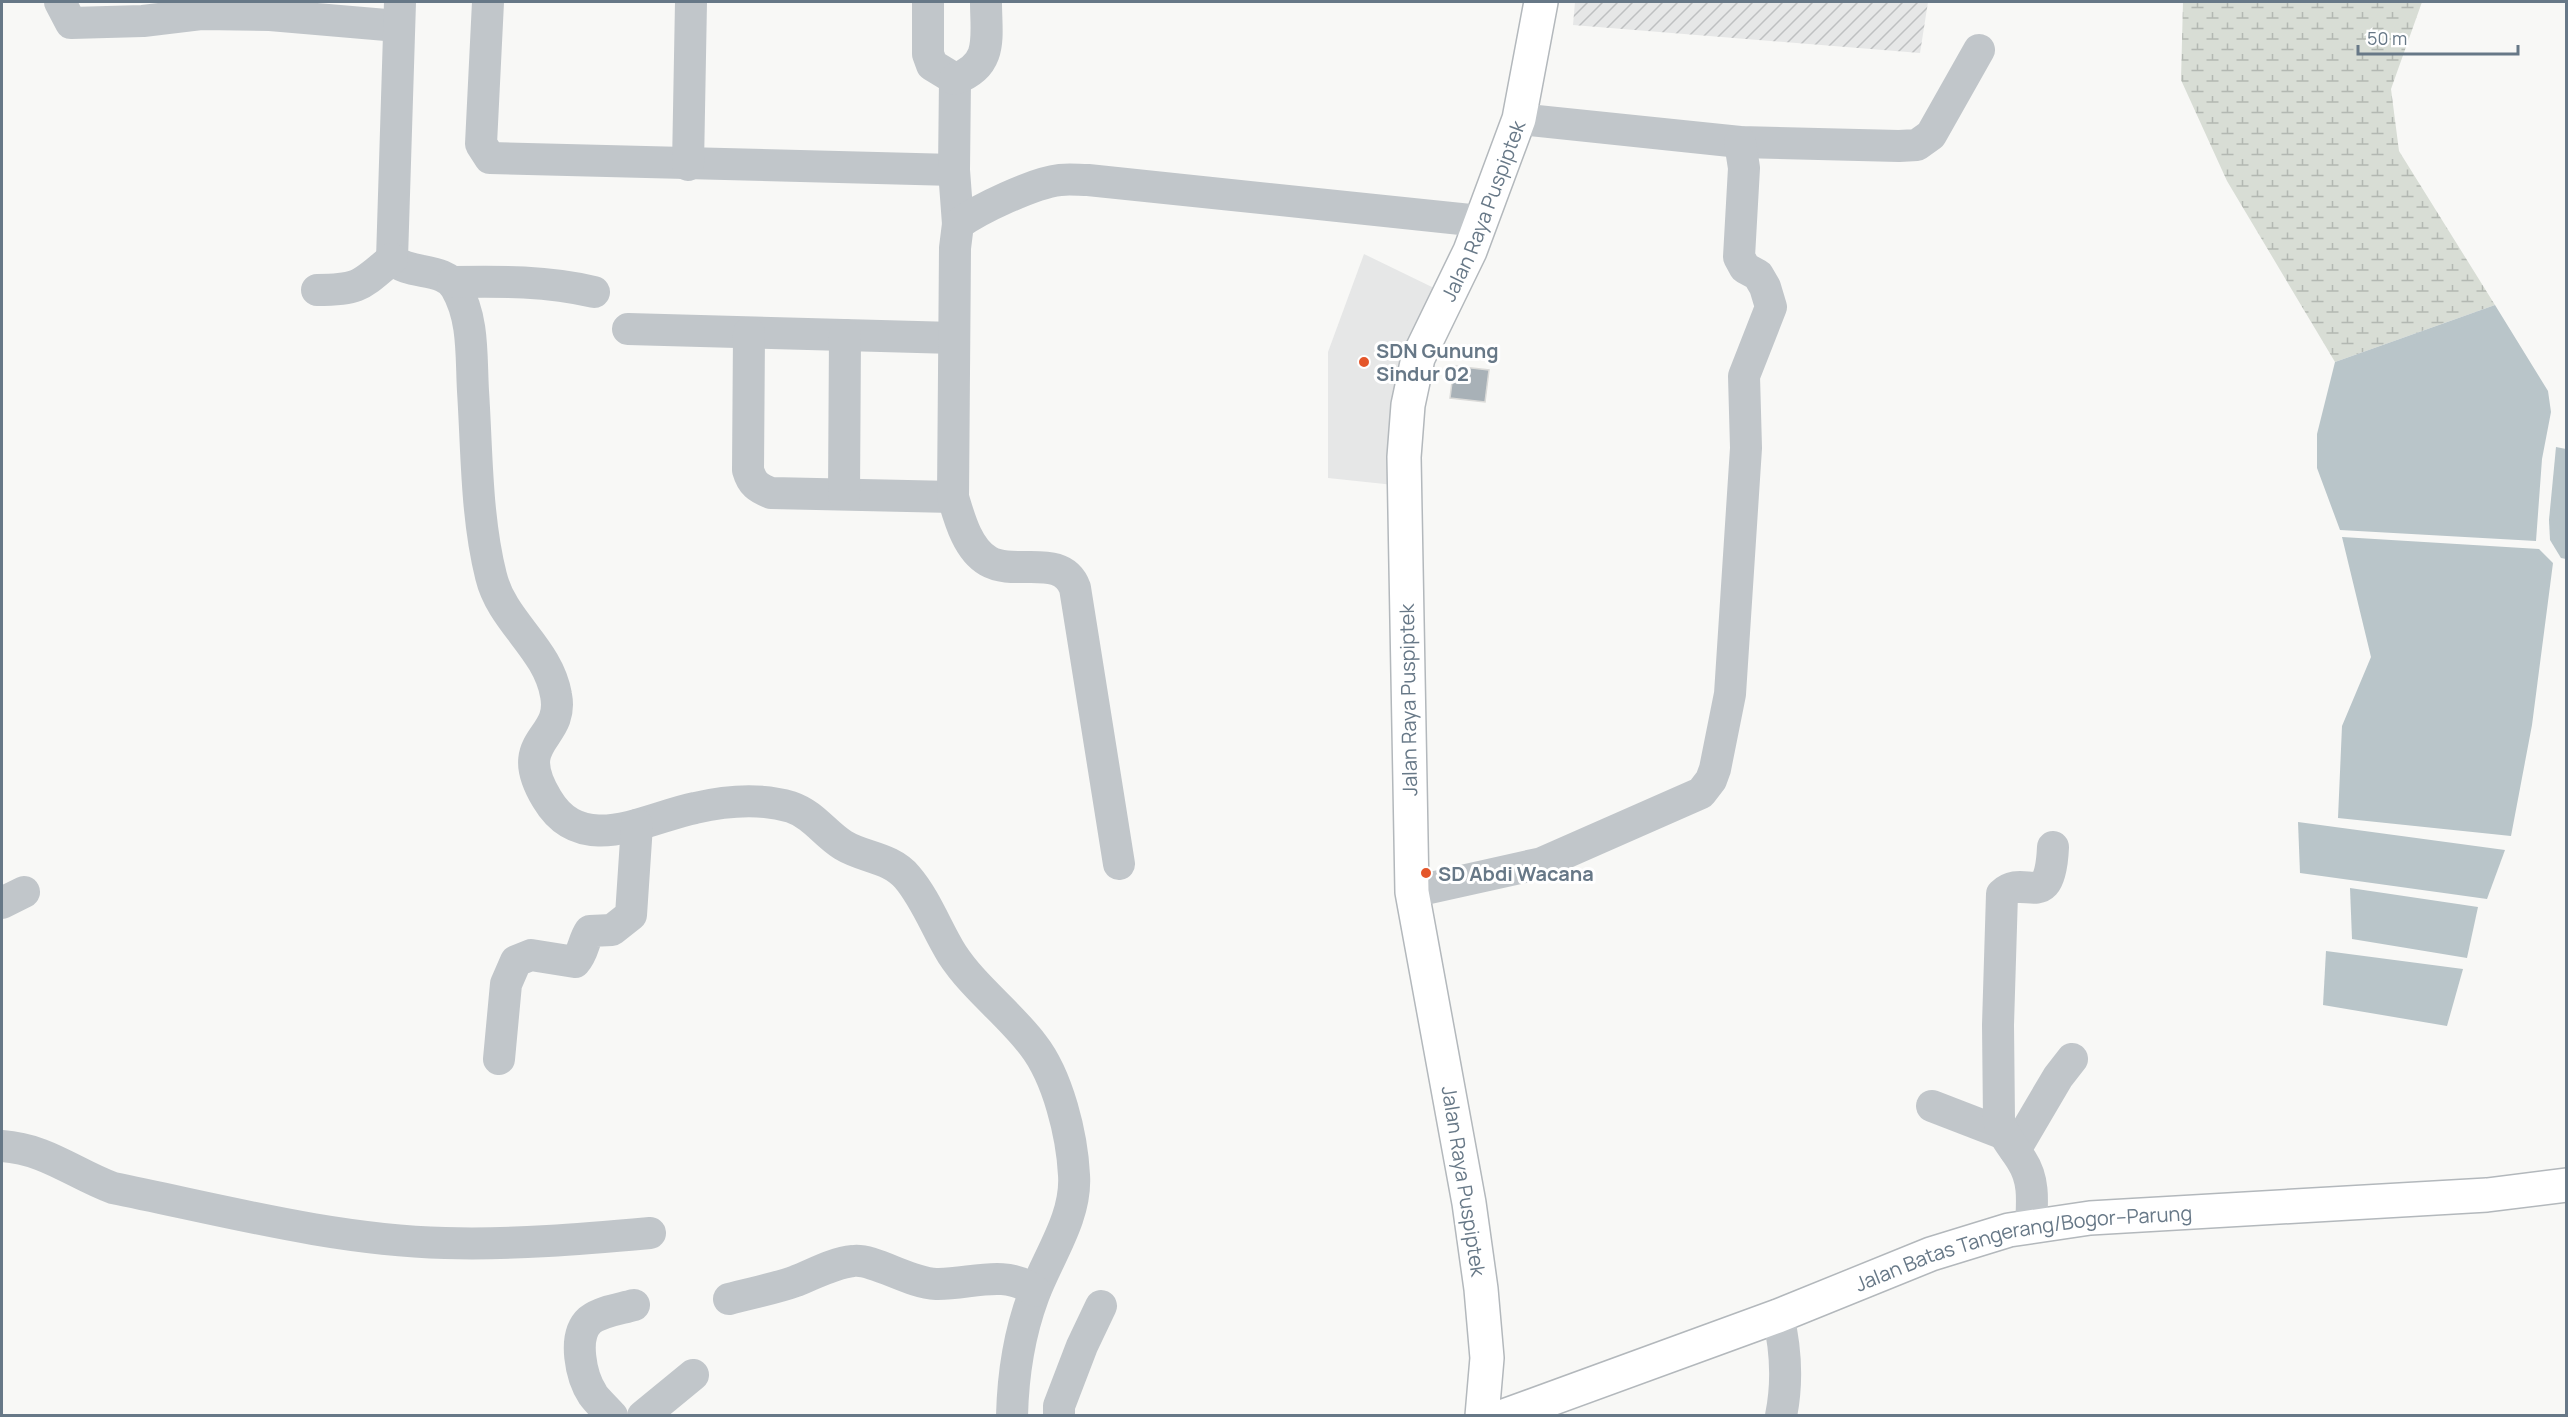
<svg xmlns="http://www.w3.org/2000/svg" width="2568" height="1417" font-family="Manrope,sans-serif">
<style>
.built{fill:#e6e7e7}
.industrial{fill:url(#industrial-furrows)}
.wetland{fill:url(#wetland-marsh)}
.water{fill:#b9c5c9}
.building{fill:#a8b1b7;stroke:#dadad8;stroke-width:1.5}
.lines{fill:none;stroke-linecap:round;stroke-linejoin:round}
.major-casing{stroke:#b3b8bc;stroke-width:36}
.minor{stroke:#c1c6ca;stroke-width:32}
.major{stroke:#fff;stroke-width:33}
.poi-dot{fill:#e4562a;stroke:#fff;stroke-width:2}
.labels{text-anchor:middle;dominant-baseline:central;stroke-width:6;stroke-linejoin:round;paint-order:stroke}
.street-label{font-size:20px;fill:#677887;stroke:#fff}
.poi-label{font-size:20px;font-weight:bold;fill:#677887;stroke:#fff;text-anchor:start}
</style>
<defs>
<pattern id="industrial-furrows" width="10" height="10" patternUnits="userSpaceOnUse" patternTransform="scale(1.5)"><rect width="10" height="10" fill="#e6e7e7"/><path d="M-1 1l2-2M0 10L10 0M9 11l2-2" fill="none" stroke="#bec0c1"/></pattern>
<pattern id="wetland-marsh" width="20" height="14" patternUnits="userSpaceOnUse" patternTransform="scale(1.5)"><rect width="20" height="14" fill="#d8ddd5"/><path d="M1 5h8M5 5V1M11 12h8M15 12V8" fill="none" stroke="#b3b8b2"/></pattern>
</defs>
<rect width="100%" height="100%" fill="#f8f8f6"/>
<!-- built -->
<polygon class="built" points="1364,254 1434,288 1396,372 1394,485 1328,478 1328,352"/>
<!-- industrial -->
<polygon class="industrial" points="1575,2 1928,2 1920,53 1573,25"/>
<!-- wetland -->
<polygon class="wetland" points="2183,2 2422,2 2391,89 2399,151 2495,305 2335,362 2227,181 2181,80"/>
<!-- water -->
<g class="water">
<polygon points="2495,305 2548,391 2551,412 2542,459 2536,541 2340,530 2317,468 2317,434 2335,362"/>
<polygon points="2556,447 2566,449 2566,559 2561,558 2550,540 2549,520"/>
<polygon points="2342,537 2539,549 2553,563 2532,725 2511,836 2338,818 2342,726 2371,657"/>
<polygon points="2298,822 2505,850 2487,899 2300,873"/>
<polygon points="2350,888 2478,907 2467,958 2352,939"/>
<polygon points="2326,951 2463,969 2447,1026 2323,1005"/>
</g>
<!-- building -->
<polygon class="building" points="1454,366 1489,370 1485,402 1450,398"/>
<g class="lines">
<defs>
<g id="major">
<path id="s1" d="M1482,1416L1487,1358L1481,1289L1469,1203L1412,892L1404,457L1408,405L1418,358L1470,251L1519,119L1541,2"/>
<path id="s2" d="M1504,1416L1778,1316L1931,1254L2009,1230L2090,1218L2487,1195L2566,1185"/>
</g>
</defs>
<!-- major casing -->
<use href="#major" class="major-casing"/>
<!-- minor -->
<g class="minor">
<polyline points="60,2 71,23 143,21 201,14 270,15 398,26"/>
<path d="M400,2L392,259C409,276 444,266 456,288C474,319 471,356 473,391C477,452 476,516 491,576C502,622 548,648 556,695C565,741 510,738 547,799C582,858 646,818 695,808C725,801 761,798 791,807C814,815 824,833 843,845C864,858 890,857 907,877C926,899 937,930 952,954C974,988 1009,1013 1033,1045C1058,1077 1072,1135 1074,1175C1077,1218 1047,1258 1033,1297C1019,1335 1013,1375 1012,1416"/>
<polyline points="488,2 481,144 490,158 954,170"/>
<polyline points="928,2 928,54 932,65 955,79 954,170 958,224"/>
<path d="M955,79C994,65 986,37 986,2"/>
<polyline points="1519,119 1740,142 1899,146 1917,145 1931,135 1979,50"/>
<polyline points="688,165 691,2"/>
<path d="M453,282C500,281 548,281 594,292"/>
<path d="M317,290C360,290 361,285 392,259"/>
<polyline points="628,329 954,338"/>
<path d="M749,333L748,470C752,484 758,488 771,493L953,497"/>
<polyline points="844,494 845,335"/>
<path d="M1119,864L1075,588C1062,552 1015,577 988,561C967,549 959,517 953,497L955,248L958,224C979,209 1033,183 1060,180C1069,179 1079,180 1088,180L1480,221"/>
<polyline points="1412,892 1542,863 1701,793 1711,780 1715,769 1730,694 1746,448 1744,376 1771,307 1765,287 1758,275 1745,268 1739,257 1744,168 1740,142"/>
<polyline points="2,903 24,892"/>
<path d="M499,1059L506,984L516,961L531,955L575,962C584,952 583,941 590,931L612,930L631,915L637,825"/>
<polyline points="1932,1106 2002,1133"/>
<path d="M2,1146C46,1149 73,1173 113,1188C222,1210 333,1240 445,1243C513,1245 582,1239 650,1233"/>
<polyline points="2015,1150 2058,1077 2072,1059"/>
<path d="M2031,1226C2032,1204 2035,1181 2022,1161C2013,1146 2003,1137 1999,1120L1998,1025L2002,894C2025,872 2050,915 2053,847"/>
<path d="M729,1299C751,1293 774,1289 796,1281C814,1274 833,1263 853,1261C873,1258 909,1283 936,1284C970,1285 1004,1268 1035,1291"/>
<path d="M1778,1316C1786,1349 1788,1381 1781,1416"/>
<path d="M612,1416C606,1409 598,1402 593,1395C581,1377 572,1336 590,1320C602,1311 620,1309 634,1305"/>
<polyline points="643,1416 693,1375"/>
<polyline points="1059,1416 1059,1406 1082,1346 1101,1306"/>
</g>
<!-- major -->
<use href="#major" class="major"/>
</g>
<!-- markers -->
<g class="poi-dot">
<circle cx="1364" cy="362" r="6"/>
<circle cx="1426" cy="873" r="6"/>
</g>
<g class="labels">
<!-- street labels -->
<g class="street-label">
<text stroke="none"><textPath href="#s1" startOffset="1227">Jalan Raya Puspiptek</textPath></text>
<text transform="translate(1408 700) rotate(-91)">Jalan Raya Puspiptek</text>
<text transform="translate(1464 1181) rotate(81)">Jalan Raya Puspiptek</text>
<text stroke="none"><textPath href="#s2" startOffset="549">Jalan Batas Tangerang/Bogor–Parung</textPath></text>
</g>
<!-- poi labels -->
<g class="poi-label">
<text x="1376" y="350">SDN Gunung<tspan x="1376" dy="23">Sindur 02</tspan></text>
<text x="1438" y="873">SD Abdi Wacana</text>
</g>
</g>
<!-- border -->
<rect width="2568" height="1417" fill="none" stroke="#677887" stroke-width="6"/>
<!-- scale -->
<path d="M2358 45v9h160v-9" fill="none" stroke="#677887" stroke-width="3"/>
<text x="2367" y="45" font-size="18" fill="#677887" stroke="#ffffff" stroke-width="4.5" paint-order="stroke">50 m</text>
</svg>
